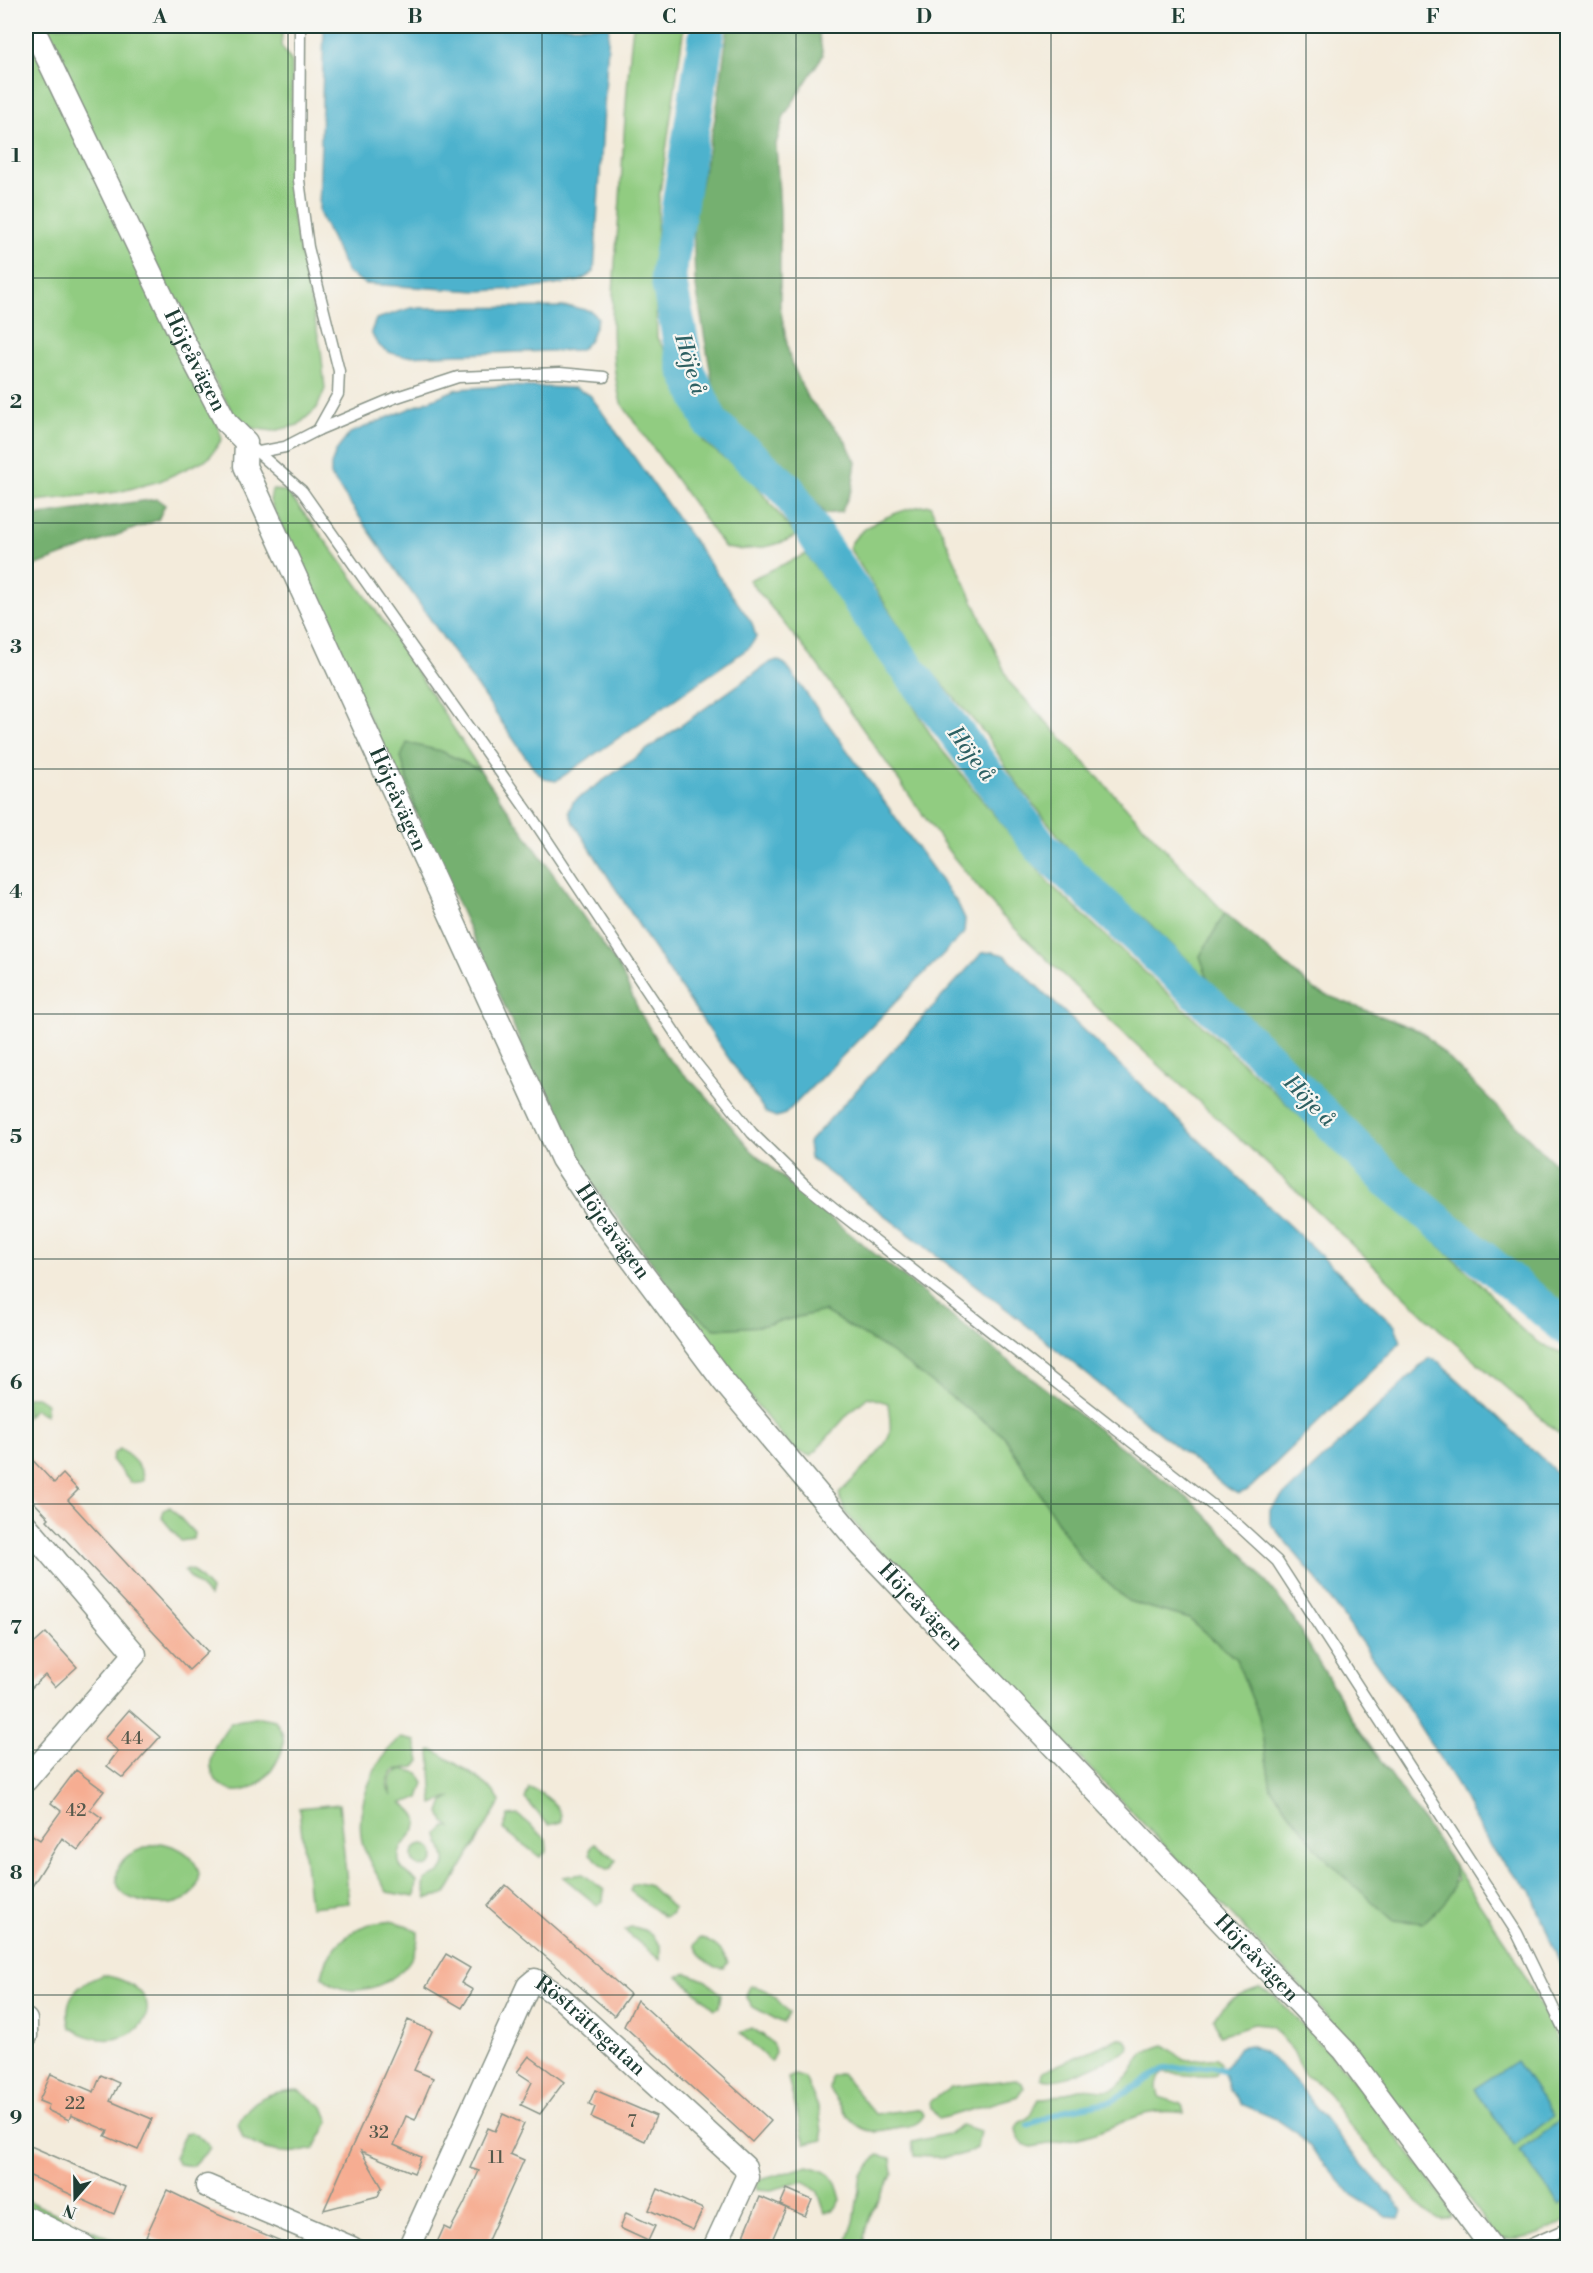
<svg xmlns="http://www.w3.org/2000/svg" width="1593" height="2273" font-family="'Libre Bodoni',serif">
<style>
.green{fill:#91cc81;stroke:#58845a;stroke-width:1.5}
.forest{fill:#74b06f;stroke:#4a7652;stroke-width:1.5}
.water{fill:#4eb2cd;stroke:#367880;stroke-width:1.5}
.lines{fill:none;stroke-linecap:round;stroke-linejoin:round}
.stream{stroke:#4eb2cd;stroke-width:6}
.river{stroke:#4eb2cd;stroke-width:36}
.building{fill:#f6ad92}
.service-casing{stroke:#899488;stroke-width:13}
.minor-casing{stroke:#899488;stroke-width:25}
.tertiary-casing{stroke:#899488;stroke-width:29}
.service{stroke:#fff;stroke-width:10}
.minor{stroke:#fff;stroke-width:22}
.tertiary{stroke:#fff;stroke-width:27}
.grid{fill:none;stroke:#1f3d34;stroke-width:1.5;stroke-opacity:0.55}
.labels{text-anchor:middle;dominant-baseline:central;stroke-width:4.5;stroke-linejoin:round;paint-order:stroke}
.number-label{font-size:18px;fill:#55594c}
.street-label{font-size:21px;fill:#1f3d34;stroke:#f6f6f2}
.water-label{font-size:22px;font-style:italic;fill:#2d6062;stroke:#f6f6f2}
.neatline{fill:none;stroke:#1f3d34;stroke-width:2}
.grid-label{font-size:20px;text-anchor:middle;font-weight:bold;fill:#1f3d34}
</style>
<rect width="100%" height="100%" fill="#f6f6f2"/>
<filter id="ink" filterUnits="userSpaceOnUse"><feTurbulence type="fractalNoise" baseFrequency=".0167" numOctaves="2"/><feDisplacementMap in="SourceGraphic" scale="12" xChannelSelector="R" yChannelSelector="G"/><feConvolveMatrix kernelMatrix="1 2 1 2 8 2 1 2 1" color-interpolation-filters="sRGB"/></filter>
<filter id="wash" filterUnits="userSpaceOnUse"><feTurbulence type="fractalNoise" baseFrequency=".008" numOctaves="4" result="noise"/><feDisplacementMap in="SourceGraphic" scale="24" xChannelSelector="R" yChannelSelector="G"/><feGaussianBlur stdDeviation="1.35" result="paint"/><feColorMatrix in="noise" values="0 0 0 0 0 0 0 0 0 0 0 0 0 0 0 0 0 1.4 0 .05"/><feComposite in="paint" operator="in"/></filter>
<g filter="url(#wash)">
<rect width="100%" height="100%" fill="#f3ebdb"/>
<!-- green -->
<g class="green">
<polygon points="42,26 283,26 281,46 292,62 293,218 321,349 325,389 317,408 298,425 274,431 250,428 233,413 191,339"/>
<path d="M633,26H684L659,199L655,261L657,338L674,365L688,408L704,442L751,479L796,536C775,547 747,552 725,548L621,403C604,340 616,264 620,199C624,141 626,83 633,26Z"/>
<polygon points="26,27 214,413 222,439 209,458 160,481 118,492 26,502"/>
<path d="M272,490L286,491C358,578 420,675 480,770L441,751L401,757L417,814L399,784L270,501Z"/>
<path d="M930,505L1010,683L1225,913L1200,956L1208,979L1147,921L1085,870L1016,782L986,735L919,657L849,548C858,524 906,507 930,505Z"/>
<path d="M806,554L901,685L934,740L1049,883L1486,1289C1501,1308 1515,1326 1535,1340C1545,1347 1557,1349 1567,1357V1441L1440,1330L1288,1183L1115,1025L1001,915L950,853L817,664L749,580Z"/>
<path d="M683,1304L715,1329L760,1326L824,1311L885,1348L1004,1436L1081,1559L1128,1601L1189,1619L1236,1659L1259,1716L1271,1788L1318,1850L1393,1920L1457,1881L1454,1865L1510,1949L1553,2029L1567,2064V2133L1559,2121L1561,2205L1567,2200V2220C1549,2232 1517,2245 1496,2237L1421,2134L1308,1994L867,1538L845,1512L839,1494C851,1480 889,1447 890,1432C891,1423 889,1412 888,1403L868,1397L850,1412L811,1456L793,1450L691,1324Z"/>
<polygon points="26,1397 37,1397 46,1403 46,1415 34,1409 26,1417"/>
<path d="M120,1449C130,1456 145,1468 143,1481L131,1483L112,1460L114,1453Z"/>
<polygon points="170,1507 194,1533 193,1539 181,1541 162,1518 164,1510"/>
<polygon points="187,1569 193,1571 211,1590 209,1596 184,1571"/>
<path d="M259,1717L275,1720C286,1735 286,1746 276,1763C244,1819 189,1781 220,1738C223,1734 227,1726 231,1723C238,1719 251,1719 259,1717Z"/>
<path d="M401,1738L415,1741L420,1761L415,1767L394,1770C387,1779 385,1788 392,1796C387,1784 390,1773 403,1769L419,1773L424,1783L419,1798L402,1803C441,1828 394,1836 399,1862C401,1872 411,1875 417,1882L415,1897L387,1892C379,1877 366,1859 362,1842C355,1808 373,1759 401,1738Z"/>
<path d="M430,1750L436,1751C451,1762 497,1786 500,1802L446,1894L427,1898L424,1888L425,1880C430,1876 435,1876 439,1873C453,1862 439,1847 438,1834L445,1827H451L444,1822L440,1812L444,1802L452,1797L433,1804Z"/>
<path d="M529,1788C542,1792 564,1807 561,1822L549,1825C539,1817 534,1807 525,1799Z"/>
<polygon points="339,1804 349,1903 310,1907 299,1808"/>
<polygon points="518,1815 546,1839 547,1851 540,1857 503,1829 508,1816"/>
<path d="M161,1843C224,1855 205,1926 131,1898C123,1895 118,1890 117,1881C115,1854 140,1849 161,1843Z"/>
<polygon points="595,1843 616,1860 611,1868 607,1869 590,1854 590,1849"/>
<circle cx="423" cy="1856" r="11"/>
<polygon points="583,1874 604,1890 603,1901 597,1905 563,1877"/>
<polygon points="639,1883 650,1886 674,1909 671,1914 664,1917 630,1891 632,1885"/>
<path d="M395,1921L418,1932C421,1977 352,2010 322,1976C326,1953 344,1934 367,1925C375,1922 387,1922 395,1921Z"/>
<path d="M631,1927C645,1928 652,1934 660,1945V1960L625,1931Z"/>
<path d="M700,1938C714,1943 722,1949 728,1962L724,1968C709,1968 700,1957 694,1945Z"/>
<polygon points="687,1973 706,1981 721,1994 719,2007 715,2009 678,1976"/>
<path d="M103,1975C191,1992 130,2069 70,2027C62,1998 77,1984 103,1975Z"/>
<path d="M750,1986C768,1987 778,2000 789,2013L783,2023L753,2007L746,1996Z"/>
<path d="M1259,1988L1276,1997L1349,2074L1445,2200L1452,2217C1442,2222 1435,2219 1426,2212L1348,2124L1322,2085L1305,2076L1293,2051L1272,2026L1253,2024L1220,2035L1214,2018C1223,2003 1242,1993 1259,1988Z"/>
<path d="M751,2028C764,2035 783,2046 771,2062L740,2033Z"/>
<path d="M1119,2038L1126,2040L1129,2045L1128,2050C1111,2059 1057,2088 1041,2078L1042,2072Z"/>
<path d="M1164,2045C1172,2048 1176,2056 1184,2059C1195,2063 1205,2056 1217,2058L1221,2064L1216,2075C1205,2078 1177,2074 1163,2073C1156,2081 1156,2087 1159,2097L1182,2104L1184,2113C1141,2106 1124,2125 1086,2136C1069,2141 1050,2143 1032,2147C1022,2145 1017,2138 1016,2129L1019,2123L1029,2117L1039,2099C1054,2100 1065,2092 1080,2089C1099,2086 1110,2098 1127,2078C1143,2058 1134,2054 1164,2045Z"/>
<path d="M841,2073L875,2114L916,2109L922,2111L924,2115C919,2125 911,2126 901,2127C891,2128 882,2132 872,2131C852,2130 841,2104 829,2090L831,2076Z"/>
<polygon points="795,2075 805,2078 819,2109 823,2140 805,2144 788,2078"/>
<polygon points="1016,2079 1022,2083 1024,2088 1018,2096 939,2119 931,2109 930,2102 951,2087"/>
<path d="M298,2090L323,2107L329,2122L314,2149C289,2156 265,2152 243,2138L238,2124C251,2098 270,2091 298,2090Z"/>
<path d="M962,2125L980,2131L977,2148C957,2160 937,2157 914,2156L912,2142L947,2134Z"/>
<polygon points="191,2132 208,2143 210,2148 193,2166 178,2164 174,2158 185,2133"/>
<path d="M878,2155L891,2158L893,2174C879,2199 865,2217 863,2247H845L854,2222L861,2175Z"/>
<path d="M808,2166C832,2172 835,2175 841,2200L835,2209L825,2213L818,2192L804,2181L771,2190L756,2189L757,2181Z"/>
<polygon points="26,2200 129,2247 114,2247 26,2207"/>
<polygon points="1567,2236 1567,2247 1542,2247"/>
</g>
<!-- forest -->
<g class="forest">
<path d="M728,26H817L823,55L784,116L776,144L780,212V307L790,359L807,397L844,438L856,462L852,489L841,512L825,514C807,491 791,469 767,452C750,441 734,435 719,421L695,281L693,220L716,114Z"/>
<polygon points="157,499 165,505 158,520 26,569 26,517"/>
<path d="M407,743L441,751L480,770L620,969L639,1011L666,1056L705,1095L751,1150L814,1205L987,1344L1194,1503L1250,1562L1288,1610L1356,1725L1454,1865C1459,1895 1442,1905 1423,1923L1393,1920L1347,1879L1318,1850L1271,1788L1259,1716L1236,1659L1189,1619L1128,1601L1081,1559L1004,1436L885,1348L824,1311L760,1326L715,1329L683,1304L587,1177L539,1091L514,1027L417,814L401,757Z"/>
<polygon points="1225,913 1316,991 1422,1032 1567,1176 1567,1311 1434,1203 1254,1034 1208,979 1200,956"/>
</g>
<!-- water -->
<g class="water">
<polygon points="324,26 609,26 594,272 580,281 535,288 478,291 365,284 347,272 319,212"/>
<path d="M572,307L591,311L598,318L590,340L580,350L404,356C386,353 378,349 371,332L376,319L411,308Z"/>
<polygon points="502,386 575,388 590,395 752,623 756,637 750,647 556,781 545,779 534,769 331,476 331,465 336,451 350,433 457,389"/>
<polygon points="777,660 785,664 958,904 965,919 964,933 785,1114 776,1117 766,1113 652,946 572,820 569,811 573,802 769,663"/>
<polygon points="993,952 1004,955 1395,1326 1401,1342 1248,1490 1238,1494 1227,1488 1009,1311 810,1158 808,1143 982,953"/>
<polygon points="1429,1358 1439,1362 1567,1482 1567,1974 1562,1969 1531,1891 1494,1853 1454,1780 1400,1696 1314,1576 1270,1523 1270,1509"/>
<path d="M1249,2045C1285,2057 1317,2111 1341,2140C1361,2164 1382,2187 1403,2210L1400,2218L1388,2217L1352,2195L1298,2134L1276,2119L1241,2104L1229,2088L1223,2070L1239,2047Z"/>
<polygon points="1516,2061 1553,2116 1515,2146 1474,2089"/>
<polygon points="1559,2121 1567,2133 1567,2200 1561,2205 1520,2152"/>
</g>
<g class="lines">
<!-- stream -->
<polyline class="stream" points="1028,2125 1066,2110 1112,2101 1165,2069 1210,2066 1223,2070"/>
<!-- river -->
<polyline class="river" points="708,26 668,277 686,368 711,423 787,489 823,547 895,651 1041,847 1265,1056 1390,1182 1568,1329"/>
</g>
<g id="blocks">
<!-- building -->
<g class="building">
<polygon points="26,1453 54,1483 63,1474 78,1490 68,1500 208,1652 189,1670 47,1520 49,1518 26,1494"/>
<polygon points="46,1633 77,1667 55,1687 45,1675 26,1693 26,1651"/>
<polygon points="129,1710 160,1737 123,1778 107,1766 118,1751 104,1739"/>
<polygon points="76,1770 104,1791 90,1809 102,1818 78,1850 62,1838 26,1896 26,1831 40,1840 61,1811 51,1803"/>
<polygon points="506,1885 630,1994 614,2016 487,1906"/>
<polygon points="446,1954 470,1968 461,1983 473,1990 462,2008 426,1987"/>
<polygon points="637,2000 771,2121 752,2142 624,2026"/>
<polygon points="408,2020 432,2031 414,2070 433,2078 415,2120 406,2116 394,2145 421,2157 414,2173 361,2151 382,2187 378,2196 324,2210"/>
<polygon points="529,2056 564,2082 540,2114 521,2105 532,2082 517,2072"/>
<polygon points="51,2074 94,2092 101,2075 119,2083 110,2101 152,2119 138,2150 105,2136 108,2131 71,2115 69,2120 47,2110 49,2105 39,2101"/>
<polygon points="595,2090 656,2116 645,2141 591,2117 595,2107 589,2104"/>
<polygon points="503,2114 524,2124 510,2154 524,2160 485,2247 435,2247 444,2227 450,2230 464,2204 479,2171 470,2168 488,2128 495,2131"/>
<polygon points="26,2144 125,2187 114,2214 26,2174"/>
<polygon points="658,2189 703,2209 693,2230 649,2210"/>
<polygon points="787,2189 812,2200 805,2216 780,2205"/>
<polygon points="167,2190 212,2212 295,2247 171,2247 146,2236"/>
<polygon points="760,2197 786,2208 769,2247 739,2247"/>
<polygon points="626,2213 655,2226 648,2241 620,2228"/>
</g>
</g>
</g>
<g filter="url(#ink)">
<use href="#blocks" fill-opacity="0" stroke="#899488" stroke-width="1.5"/>
<g class="lines">
<defs>
<g id="service">
<polyline points="300,26 299,180 308,247 339,371 338,394 318,430"/>
<polyline points="246,442 302,491 531,816 691,1057 752,1133 804,1184 840,1213 1239,1526 1277,1561 1517,1933 1568,2038"/>
<polyline points="259,452 285,447 318,430 394,398 458,377 560,373 604,377"/>
<polyline points="1522,2248 1568,2228"/>
</g>
<g id="minor">
<path id="s1" d="M32,26L183,340L226,422L246,442L245,466L562,1159L601,1218L723,1381L861,1545L1344,2050L1492,2248"/>
<polyline points="26,1525 135,1654 26,1780"/>
<polyline points="26,2020 26,2036"/>
<polyline points="207,2186 352,2248"/>
<path id="s2" d="M409,2248L528,1986L535,1980L560,1997L745,2167L747,2177L714,2248"/>
</g>
<polyline id="tertiary" points="26,2220 83,2248"/>
</defs>
<!-- service casing -->
<use href="#service" class="service-casing"/>
<!-- minor casing -->
<use href="#minor" class="minor-casing"/>
<!-- tertiary casing -->
<use href="#tertiary" class="tertiary-casing"/>
<!-- service -->
<use href="#service" class="service"/>
<!-- minor -->
<use href="#minor" class="minor"/>
<!-- tertiary -->
<use href="#tertiary" class="tertiary"/>
</g>
</g>
<!-- grid -->
<path class="grid" d="M288,26V2248M542,26V2248M796,26V2248M1051,26V2248M1306,26V2248M26,278H1568M26,523H1568M26,769H1568M26,1014H1568M26,1259H1568M26,1504H1568M26,1750H1568M26,1995H1568"/>
<g class="labels">
<!-- number labels -->
<g class="number-label">
<text x="132" y="1738">44</text>
<text x="76" y="1810">42</text>
<text x="75" y="2103">22</text>
<text x="632" y="2121">7</text>
<text x="379" y="2132">32</text>
<text x="496" y="2157">11</text>
</g>
<!-- street labels -->
<g class="street-label">
<text stroke="none"><textPath href="#s1" startOffset="372">Höjeåvägen</textPath></text>
<text stroke="none"><textPath href="#s1" startOffset="860">Höjeåvägen</textPath></text>
<text stroke="none"><textPath href="#s1" startOffset="1344">Höjeåvägen</textPath></text>
<text stroke="none"><textPath href="#s1" startOffset="1830">Höjeåvägen</textPath></text>
<text stroke="none"><textPath href="#s1" startOffset="2316">Höjeåvägen</textPath></text>
<text stroke="none"><textPath href="#s2" startOffset="369">Rösträttsgatan</textPath></text>
</g>
<!-- water labels -->
<g class="water-label">
<text transform="translate(690 364) rotate(73)">Höje å</text>
<text transform="translate(971 754) rotate(53)">Höje å</text>
<text transform="translate(1309 1101) rotate(45)">Höje å</text>
</g>
</g>
<!-- margin -->
<rect width="1593" height="2273" fill="none" stroke="#f6f6f2" stroke-width="66"/>
<!-- north arrow -->
<g transform="translate(75 2198) rotate(200)" stroke="#f6f6f2" stroke-width="4.5" paint-order="stroke">
<path d="M0-4.5L10 22L0 15L-10 22Z" fill="#1f3d34"/>
<text y="-9" font-size="16" font-weight="bold" text-anchor="middle" fill="#1f3d34">N</text>
</g>
<rect x="33" y="33" width="1527" height="2207" class="neatline"/>
<g class="grid-label">
<text x="160" y="23">A</text>
<text x="415" y="23">B</text>
<text x="669" y="23">C</text>
<text x="924" y="23">D</text>
<text x="1178" y="23">E</text>
<text x="1433" y="23">F</text>
<text x="16" y="162">1</text>
<text x="16" y="408">2</text>
<text x="16" y="653">3</text>
<text x="16" y="898">4</text>
<text x="16" y="1143">5</text>
<text x="16" y="1389">6</text>
<text x="16" y="1634">7</text>
<text x="16" y="1879">8</text>
<text x="16" y="2124">9</text>
</g>
</svg>
